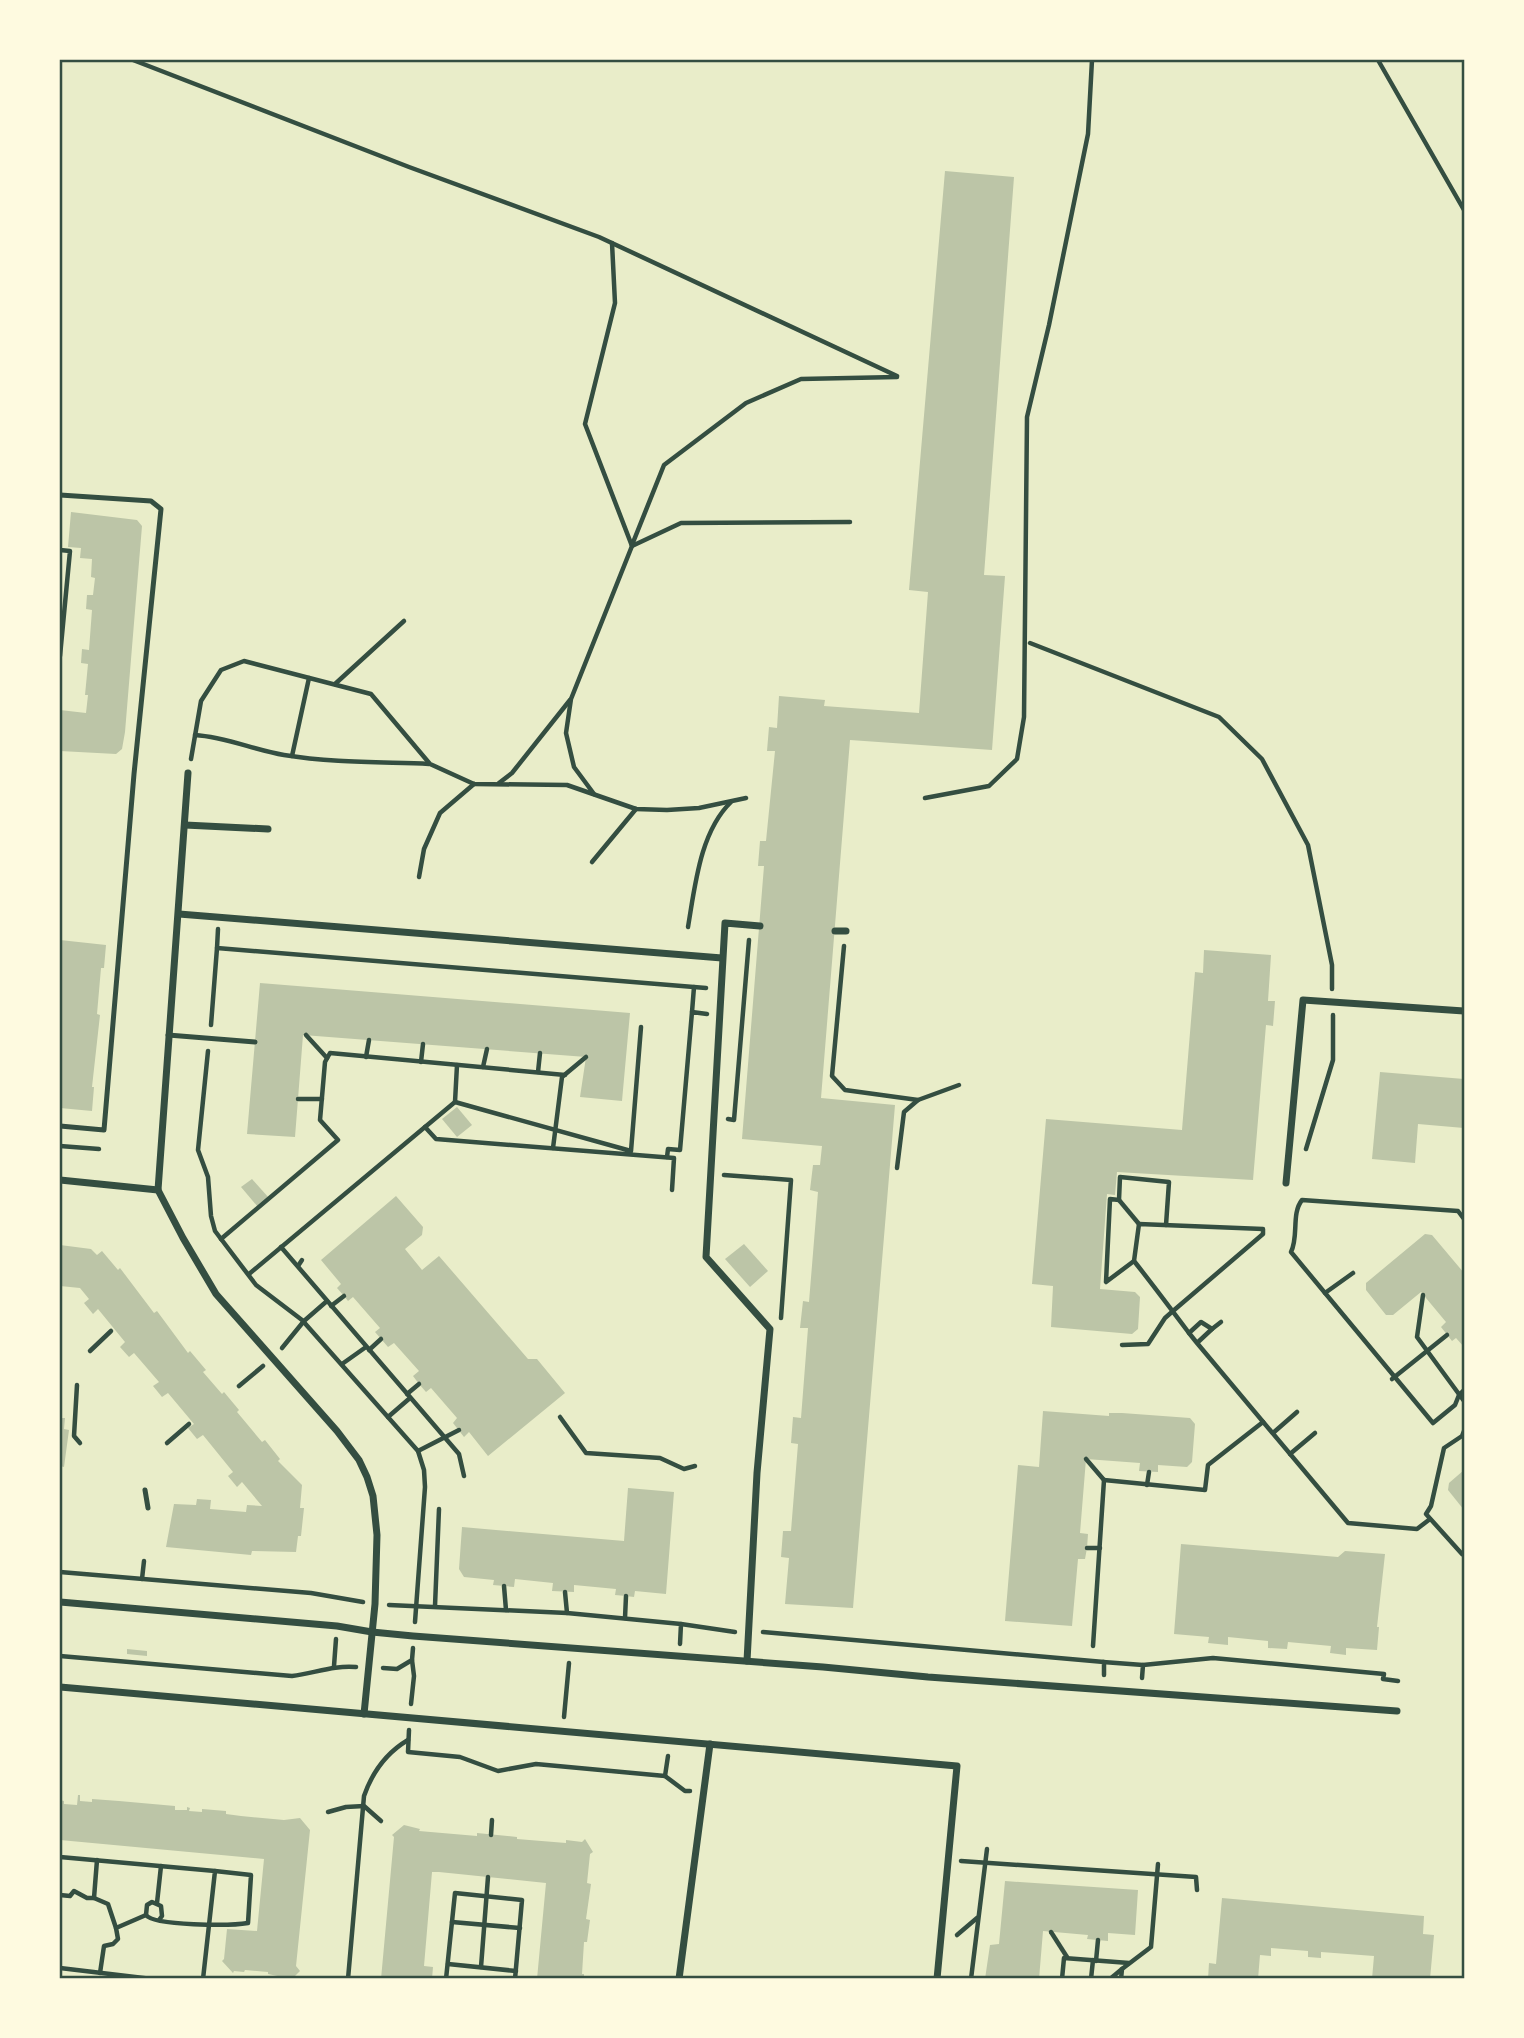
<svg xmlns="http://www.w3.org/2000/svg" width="1524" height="2038" font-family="'Fira Sans',sans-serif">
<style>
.building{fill:#bcc5a7}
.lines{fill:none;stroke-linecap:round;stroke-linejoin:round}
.path{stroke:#344e41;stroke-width:4.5}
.service{stroke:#344e41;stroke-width:5}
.minor{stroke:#344e41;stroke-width:7}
.neatline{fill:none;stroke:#344e41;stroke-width:2.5}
</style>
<rect width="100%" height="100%" fill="#e9edc9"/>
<!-- building -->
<g class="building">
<polygon points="945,171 1014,177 984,575 1005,576 992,750 850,740 821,1098 895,1105 853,1608 785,1604 789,1558 781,1557 783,1531 791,1531 798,1444 791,1443 793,1417 801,1418 808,1328 800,1328 803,1301 809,1302 818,1192 810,1190 813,1165 820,1165 822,1146 742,1139 764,866 758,866 760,841 766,841 775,751 767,751 769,727 777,728 779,696 825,700 824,706 919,713 928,592 909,590"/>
<polygon points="71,512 137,520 142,526 125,732 122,749 116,754 60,751 60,710 86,713 88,695 85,695 88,664 81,663 82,649 89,650 92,610 86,609 87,595 93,595 95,578 91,577 92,559 80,558 81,548 68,547"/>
<polygon points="60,940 106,945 104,968 101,968 97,1014 100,1015 92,1087 94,1087 92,1111 60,1108 60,1011 62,979 60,978"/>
<polygon points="1204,950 1271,955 1268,1001 1275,1001 1273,1026 1266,1025 1253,1180 1117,1172 1115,1195 1107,1194 1100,1289 1135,1292 1140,1297 1138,1329 1132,1334 1051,1327 1053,1286 1032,1284 1046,1119 1182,1130 1195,972 1203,973"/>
<polygon points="260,983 630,1013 622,1101 580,1097 586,1057 303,1035 295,1137 247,1134"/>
<polygon points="1380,1072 1464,1079 1464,1128 1418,1124 1415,1163 1372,1159"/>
<polygon points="457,1107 472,1125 457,1137 442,1119"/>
<polygon points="252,1179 269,1198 258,1207 241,1187"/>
<polygon points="396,1196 423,1227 422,1235 405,1249 422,1270 439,1256 528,1359 537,1359 565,1393 488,1456 469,1432 464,1437 453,1423 457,1418 431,1388 426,1392 419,1384 413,1376 419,1371 394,1343 388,1347 375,1332 380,1328 353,1297 348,1301 344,1296 337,1288 341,1284 321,1260"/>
<polygon points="1425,1234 1432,1235 1464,1273 1464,1347 1456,1338 1452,1341 1441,1327 1446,1322 1421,1292 1393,1315 1386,1315 1366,1290 1366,1283"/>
<polygon points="744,1244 768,1271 750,1287 725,1259"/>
<polygon points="60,1245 91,1249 97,1255 102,1251 118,1270 120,1268 154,1313 157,1311 188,1353 190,1351 206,1370 203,1372 222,1394 224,1392 239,1410 237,1412 262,1442 265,1440 280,1459 278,1461 302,1485 300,1508 304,1508 301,1536 298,1536 296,1552 252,1551 251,1555 166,1547 174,1504 196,1505 197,1499 211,1500 210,1509 246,1512 247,1505 262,1506 242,1482 237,1487 228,1476 233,1472 203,1435 197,1439 188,1428 194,1424 168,1393 162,1397 153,1386 159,1382 134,1353 129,1357 120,1347 125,1342 98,1309 93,1314 84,1303 89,1299 80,1288 60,1286"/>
<polygon points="1043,1411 1109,1416 1109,1413 1122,1413 1190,1418 1195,1424 1192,1462 1187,1467 1158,1465 1158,1472 1139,1471 1140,1463 1086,1459 1080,1533 1088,1534 1087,1548 1085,1559 1078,1559 1072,1626 1005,1621 1018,1465 1039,1467"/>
<polygon points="60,1418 65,1418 64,1429 69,1430 64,1467 60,1466"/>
<polygon points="1464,1470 1464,1510 1448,1490 1449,1483"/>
<polygon points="628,1488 674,1492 666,1594 635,1591 634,1597 626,1596 615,1595 616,1589 574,1585 574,1592 552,1591 553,1583 515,1579 514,1587 493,1585 494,1580 464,1577 459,1569 462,1527 624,1541"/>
<polygon points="1181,1544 1338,1557 1345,1551 1385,1554 1377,1627 1379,1627 1377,1650 1346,1648 1346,1655 1330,1653 1331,1646 1288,1642 1287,1649 1268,1648 1268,1641 1228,1637 1228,1645 1208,1643 1209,1637 1174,1634"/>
<polygon points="127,1649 147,1651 147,1656 127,1654"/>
<polygon points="78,1795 80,1795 80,1801 92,1802 92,1799 119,1801 175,1806 175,1810 187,1810 187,1807 190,1808 189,1811 202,1812 202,1809 226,1811 226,1814 241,1816 284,1820 300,1818 310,1830 296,1966 300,1971 292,1979 268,1974 268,1972 245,1970 244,1972 234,1971 233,1973 222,1961 224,1959 227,1929 257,1931 264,1859 60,1840 60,1800 64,1801 64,1804 77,1805"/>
<polygon points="404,1825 420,1829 419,1831 477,1836 477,1833 517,1837 517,1839 566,1843 566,1840 582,1842 585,1839 593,1852 590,1854 587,1883 591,1884 586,1919 590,1920 587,1942 584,1942 582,1974 584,1974 584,1979 537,1979 546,1883 439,1872 432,1872 424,1966 433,1967 432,1979 381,1979 394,1837 392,1835"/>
<polygon points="1005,1881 1138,1890 1135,1935 1108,1933 1108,1941 1087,1939 1088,1935 1043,1931 1039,1979 985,1979 990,1945 999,1944"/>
<polygon points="1222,1898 1424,1916 1423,1934 1434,1935 1430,1979 1372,1979 1374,1956 1321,1952 1321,1958 1308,1957 1308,1951 1271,1948 1271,1956 1260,1955 1258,1979 1208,1979 1209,1963 1216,1964"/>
</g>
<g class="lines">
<!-- path -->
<g class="path">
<polyline points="133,60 409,167 599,237 897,376"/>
<polyline points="1378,60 1464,210"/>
<polyline points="632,545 664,465 746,403 801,379 897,377"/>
<polyline points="632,546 681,523 850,522"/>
<polyline points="60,550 70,551 60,656"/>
<polyline points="1030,643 1219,717 1262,759 1308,845 1332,965 1332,989"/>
<polyline points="335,684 404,621"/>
<path d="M195,735C226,737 254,750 284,755C332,763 381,762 429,764"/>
<polyline points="292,756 309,678"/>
<polyline points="191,759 201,701 221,670 244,661 371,694 430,764 474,784 567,785 636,809 667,810 699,808 746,798"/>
<polyline points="499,783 512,773 570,700"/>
<polyline points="594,794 574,767 566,733 571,699 632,546 585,424 615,303 612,243"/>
<polyline points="925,798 989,786 1017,759 1024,717 1027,417 1049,325 1088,134 1092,60"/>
<polyline points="592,862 636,809"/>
<polyline points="419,877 424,849 440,813 474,784"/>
<path d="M688,927C695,886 700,832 731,802"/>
<polyline points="218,929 217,948 706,988"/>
<polyline points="844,946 832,1076 845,1090 918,1100"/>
<polyline points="692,1012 694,987"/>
<polyline points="211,1025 217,948"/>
<polyline points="641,1027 631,1151 455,1102 425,1127 436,1139 674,1158 672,1190"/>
<polyline points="306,1035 327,1058"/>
<polyline points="208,1051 198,1150 208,1177 211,1216 215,1231 256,1285 302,1320 418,1451 424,1470 425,1487 415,1622"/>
<polyline points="366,1057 369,1040"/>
<polyline points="421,1062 423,1044"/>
<polyline points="483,1067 487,1049"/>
<polyline points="538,1072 540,1053"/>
<polyline points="298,1099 322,1099"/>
<polyline points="455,1102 457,1065"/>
<polyline points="728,1119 734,1120 749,940"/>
<polyline points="60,1146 99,1149"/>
<polyline points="553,1148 562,1077 586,1057"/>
<polyline points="1306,1149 1333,1060 1333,1015"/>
<polyline points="667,1157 668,1149 680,1150 692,1012 707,1014"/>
<polyline points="897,1168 904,1112 918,1100 959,1085"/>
<polyline points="724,1175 791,1180 781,1318"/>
<polyline points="1119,1200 1139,1224"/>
<path d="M1464,1219L1458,1211L1302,1200C1291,1214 1299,1236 1291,1252L1433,1423L1455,1405L1459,1395L1464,1390"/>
<polyline points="221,1239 338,1140 320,1120 325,1062 330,1053 565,1075"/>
<polyline points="281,1247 459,1454 464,1476"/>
<polyline points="1134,1261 1106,1282 1110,1199 1119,1200 1120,1177 1169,1182 1166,1225"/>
<polyline points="298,1266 302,1260"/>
<polyline points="249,1274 425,1127"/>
<polyline points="1325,1293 1353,1273"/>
<polyline points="1423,1295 1417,1337 1464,1401"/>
<polyline points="331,1306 344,1296"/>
<polyline points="1212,1329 1221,1322"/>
<polyline points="1197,1343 1212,1329 1201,1322 1189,1333 1197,1343 1348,1523 1417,1529 1430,1519"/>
<path d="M1122,1345L1148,1344L1165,1318L1173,1311L1263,1234V1229L1139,1224L1134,1261C1153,1285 1171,1309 1189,1333"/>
<polyline points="282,1348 304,1321 327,1301"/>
<polyline points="369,1350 381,1339"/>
<polyline points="90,1351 111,1331"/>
<polyline points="342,1364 366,1347"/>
<polyline points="1392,1379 1447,1335"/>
<polyline points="77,1385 74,1436 80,1443"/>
<polyline points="239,1386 263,1366"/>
<polyline points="407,1394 419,1384"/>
<polyline points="388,1417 410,1398"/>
<polyline points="560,1417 586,1453 660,1458 684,1469 695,1466"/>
<polyline points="1273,1433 1297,1412"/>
<polyline points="167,1443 189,1424"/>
<polyline points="418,1451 459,1430"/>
<polyline points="1290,1454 1315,1433"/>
<polyline points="1086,1459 1104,1480"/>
<polyline points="1147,1485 1149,1472"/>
<polyline points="1087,1548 1100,1548"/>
<polyline points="1462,1554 1426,1514 1431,1506 1444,1448 1462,1436 1464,1431"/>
<polyline points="60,1572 311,1593 363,1602"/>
<polyline points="142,1579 144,1561"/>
<polyline points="504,1586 506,1610"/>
<polyline points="565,1592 567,1613"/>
<polyline points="389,1605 567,1613 681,1624 680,1644"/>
<polyline points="435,1606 439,1509"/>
<polyline points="625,1618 626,1596"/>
<polyline points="681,1624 735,1632"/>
<polyline points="763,1632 1104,1662 1104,1675"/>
<polyline points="1093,1646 1104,1480 1205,1490 1208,1465 1263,1422"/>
<path d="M60,1656L292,1676C315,1673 334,1665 356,1667"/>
<polyline points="1103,1662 1143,1665 1142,1678"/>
<polyline points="1143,1665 1213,1658 1384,1674 1383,1679 1398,1681"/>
<polyline points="334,1666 336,1639"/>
<polyline points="383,1668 397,1669 412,1660 413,1648"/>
<polyline points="411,1704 414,1676 412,1660"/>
<polyline points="564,1717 569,1663"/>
<polyline points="409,1730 408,1752 460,1757 498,1771 536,1764 665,1776 685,1791 690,1791"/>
<polyline points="665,1776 668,1756"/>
<polyline points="328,1812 346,1807 364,1806 381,1821"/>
<polyline points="491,1835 492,1820"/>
<polyline points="60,1857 215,1871 203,1979"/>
<polyline points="961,1861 1196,1877 1197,1890"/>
<polyline points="60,1895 70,1896 74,1891 87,1898 94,1898 97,1860"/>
<polyline points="94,1898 108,1904 116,1928"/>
<polyline points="157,1903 161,1866"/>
<path d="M159,1920L162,1916L161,1906L152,1902L147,1905L146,1915C154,1926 231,1926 248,1923L251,1875L215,1871"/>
<polyline points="452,1922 520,1928"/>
<polyline points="1051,1932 1067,1957"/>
<polyline points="957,1935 977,1918"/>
<polyline points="1096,1961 1098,1940"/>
<polyline points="448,1964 516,1971"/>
<polyline points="481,1967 488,1877"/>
<polyline points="60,1968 152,1979"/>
<polyline points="100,1973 104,1946 113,1944 118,1939 116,1928 146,1915"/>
<path d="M348,1979L364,1796C372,1773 386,1753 408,1740"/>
<polyline points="446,1979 455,1893 522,1900 515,1979"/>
<polyline points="971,1979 987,1849"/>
<polyline points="1062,1979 1064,1958 1129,1963"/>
<polyline points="1091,1979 1093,1960"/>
<polyline points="1110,1979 1122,1969"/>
<polyline points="1121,1979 1122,1969 1151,1947 1158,1864"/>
</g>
<!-- service -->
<g class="service">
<polyline points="60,495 151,501 161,509 134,774 104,1130 60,1126"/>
<polyline points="168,1035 255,1042"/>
<polyline points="145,1490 148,1508"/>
</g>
<!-- minor -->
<g class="minor">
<polyline points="188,773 158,1190 183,1238 216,1294 337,1431 359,1460 367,1477 373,1496 377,1535 375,1604 364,1714"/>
<polyline points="185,825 268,829"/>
<polyline points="179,914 722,958"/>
<polyline points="835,931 846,931"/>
<polyline points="60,1180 158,1190"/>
<polyline points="1286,1183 1303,1000 1464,1011"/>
<polyline points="60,1602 337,1626 372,1632 413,1636 823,1667 928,1677 1397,1711"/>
<polyline points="747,1661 757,1473 770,1329 706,1257 725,923 760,926"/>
<polyline points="60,1687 957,1766 937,1979"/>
<polyline points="679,1979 710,1744"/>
</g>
</g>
<!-- border -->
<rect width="1524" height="2038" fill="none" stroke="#fefae0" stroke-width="122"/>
<rect x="61" y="61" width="1402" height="1916" class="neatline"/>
</svg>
